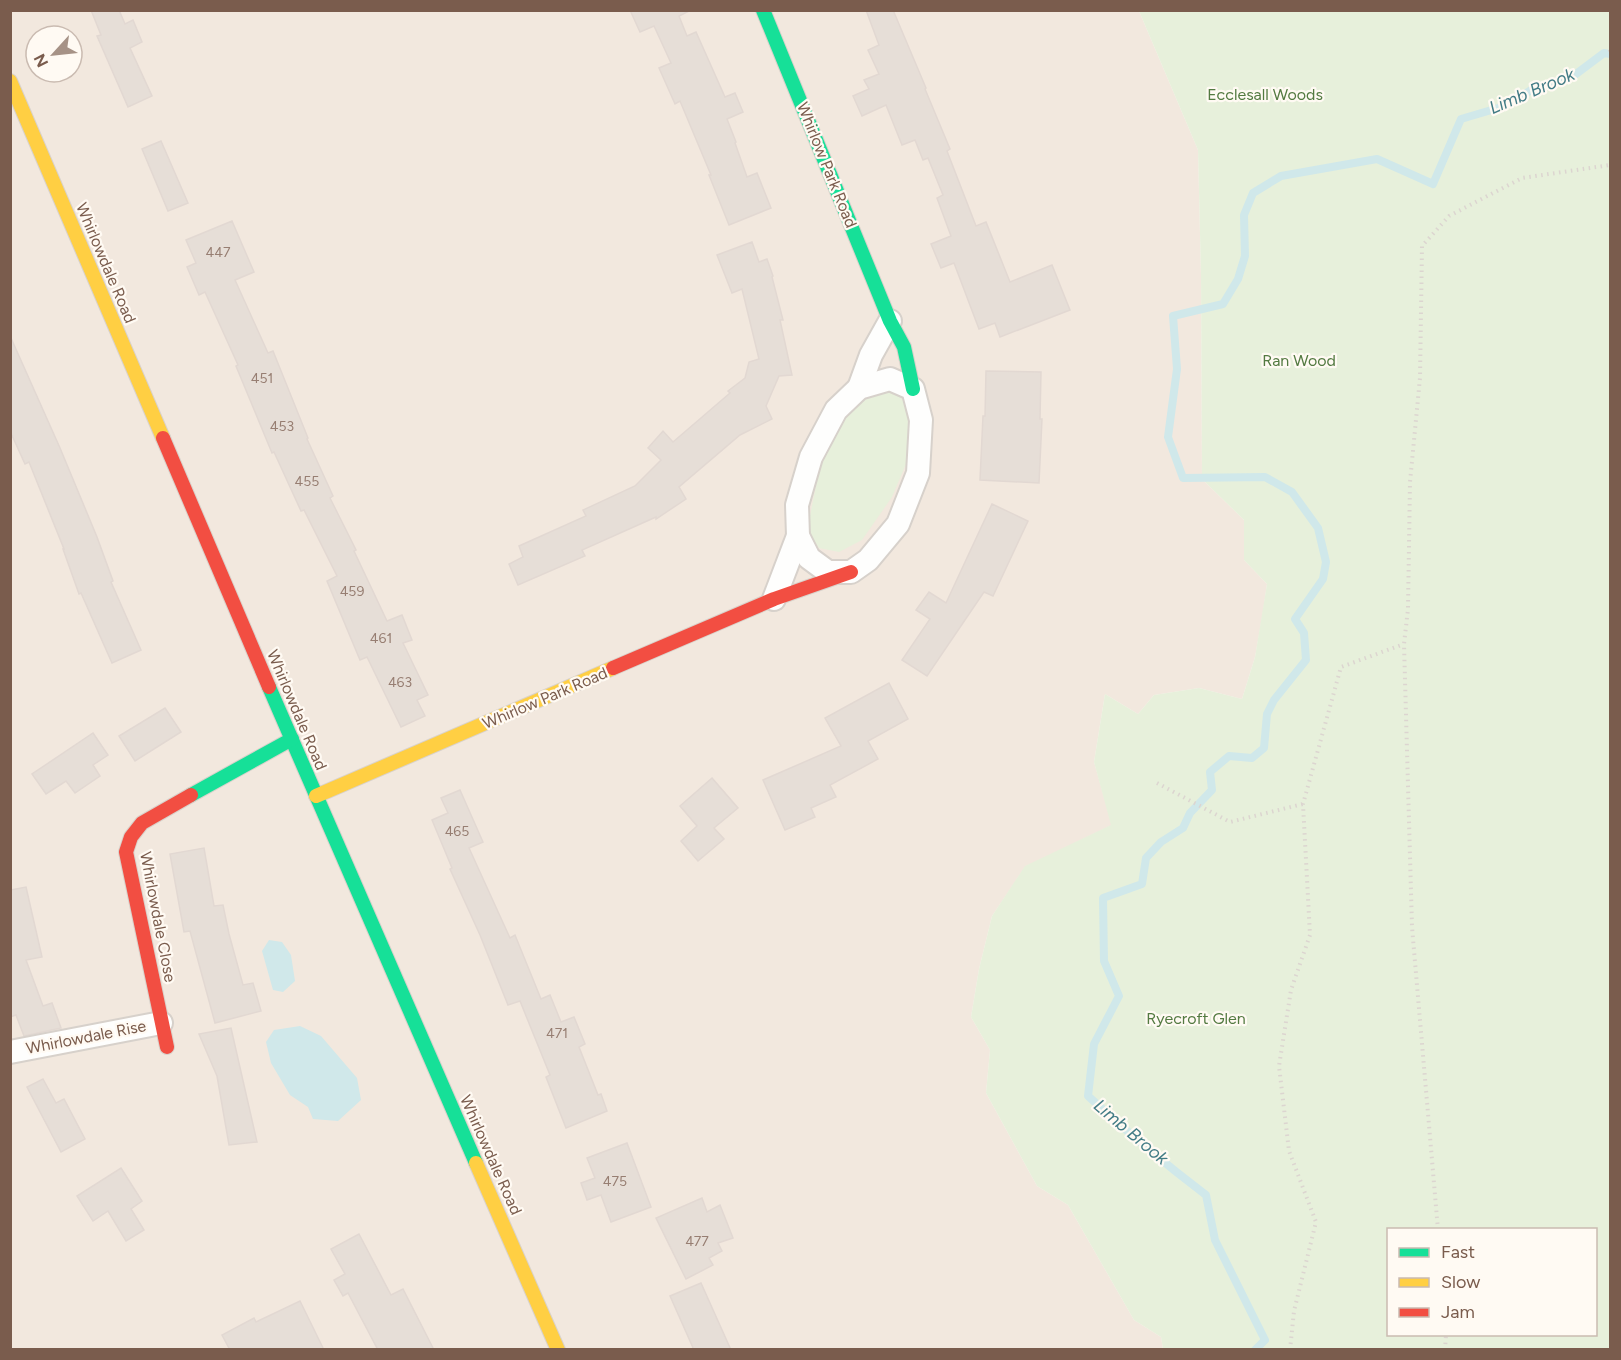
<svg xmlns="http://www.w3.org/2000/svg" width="1621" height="1360" font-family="Figtree,sans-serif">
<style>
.residential{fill:#f2e8de;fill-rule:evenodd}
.green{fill:#e7f0db;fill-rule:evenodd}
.water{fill:#d0e8ea}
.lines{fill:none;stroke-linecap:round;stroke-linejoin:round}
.stream{stroke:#d0e8ea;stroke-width:8}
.building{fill:#e6ded7;stroke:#e2d8d2;stroke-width:1.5}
.street-casing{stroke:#d7d1cb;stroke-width:26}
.fast-casing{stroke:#d9d2cb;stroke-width:16}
.slow-casing{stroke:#d9d2cb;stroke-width:16}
.jam-casing{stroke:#d9d2cb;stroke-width:16}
.path{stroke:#dcd5d0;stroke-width:4;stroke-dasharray:1.5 4.5;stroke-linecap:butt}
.street{stroke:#fefefd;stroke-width:22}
.fast{stroke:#16e098;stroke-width:14}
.slow{stroke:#ffcf43;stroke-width:14}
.jam{stroke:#f24e42;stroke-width:14}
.labels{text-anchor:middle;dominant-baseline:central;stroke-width:4.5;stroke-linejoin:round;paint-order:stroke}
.number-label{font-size:14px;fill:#977e72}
.park-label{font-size:16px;fill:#537a41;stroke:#fffaf3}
.street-label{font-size:16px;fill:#7a5c4d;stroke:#fffaf3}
.water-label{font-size:18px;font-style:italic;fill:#437c86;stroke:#fffaf3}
</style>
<rect width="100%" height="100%" fill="#f9f5f0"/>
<!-- residential -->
<path class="residential" d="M10,11H1139L1198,150L1201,275L1202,479L1244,520V560L1267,584L1263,612L1255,657L1242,699L1199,688L1154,695L1138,714L1105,694L1094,762L1112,825L1025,867L992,916L979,969L971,1017L990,1050L986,1093L1037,1186L1068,1205L1134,1320L1161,1337L1163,1349H11ZM36,36H72V72H36Z"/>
<!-- green -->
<g class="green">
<path d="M1139,11H1610V1349H1163L1161,1337L1134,1320L1068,1205L1037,1186L986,1093L990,1050L971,1017L979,969L992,916L1025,866L1111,825L1094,762L1105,694L1138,714L1154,695L1199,688L1242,699L1255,657L1267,584L1244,560V520L1202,479L1201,275L1198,150ZM1388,1230H1596V1334H1388Z"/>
<polygon points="885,389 896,391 903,401 910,421 909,457 892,497 862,540 839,552 819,548 812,538 808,526 821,460 847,412 868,394"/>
</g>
<!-- water -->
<g class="water">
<polygon points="269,940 282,942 291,955 295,981 283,992 273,990 262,951"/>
<polygon points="300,1026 321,1036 357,1078 361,1100 338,1121 313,1119 308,1107 290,1095 271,1063 266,1042 274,1030"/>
</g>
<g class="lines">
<!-- stream -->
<path class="stream" d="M1255,1350L1265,1340L1215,1240L1206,1195C1165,1164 1126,1131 1088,1096L1094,1044L1119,996L1104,961L1103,898L1142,884L1146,858L1161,842L1183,828L1190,813L1212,790L1210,772L1229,756L1252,758L1264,748L1267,714L1274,700L1306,660L1304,633L1295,619L1323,579L1326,562L1318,528L1292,492L1265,477L1183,478L1168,437L1177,369L1173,316L1223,304L1238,279L1245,256L1244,215L1253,193L1281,176L1377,159L1433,184L1461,119L1505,106L1536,87L1572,77L1604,53L1610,54"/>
</g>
<!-- building -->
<g class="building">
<polygon points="91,10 119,10 125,24 133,20 142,42 130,48 152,96 128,107 97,36 101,35"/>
<polygon points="630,10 691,10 679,16 687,36 696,32 725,97 735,93 743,112 727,119 736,142 735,143 747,177 757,173 771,208 729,225 709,175 711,175 680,101 675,104 659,68 671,63 654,26 640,32"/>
<polygon points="866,10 893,10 926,88 925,89 950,149 947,151 976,226 986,222 1010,282 1052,265 1070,310 1000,337 995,323 979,329 954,263 941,268 931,244 951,236 937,198 943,195 928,158 923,160 915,140 902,145 886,105 862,116 853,96 869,89 864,80 879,74 868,50 879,45"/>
<polygon points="161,141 188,203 168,211 142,149"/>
<polygon points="232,221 254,272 235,280 268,353 273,351 308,438 307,439 333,496 330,498 356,550 354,551 387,621 402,615 412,640 403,643 428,695 417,700 425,716 401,727 367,657 360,660 327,581 337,576 304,510 301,511 274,452 272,453 236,366 238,365 205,292 199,295 187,267 196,263 186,240"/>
<polygon points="752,242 759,262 767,259 773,276 772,277 783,320 780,320 792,375 779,376 766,406 772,419 740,435 679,487 686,499 656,519 656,517 582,550 585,556 518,585 509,564 523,557 519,546 586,516 583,510 635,486 661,460 648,448 663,431 673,442 730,393 728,391 745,378 749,362 759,359 742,289 732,293 717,255"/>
<polygon points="11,338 60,448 97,537 113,581 111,582 141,650 112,663 81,593 79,594 63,549 64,549 29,462 25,464 10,431"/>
<polygon points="986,371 1041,372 1040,419 1042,419 1039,483 980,480 983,416 985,416"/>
<polygon points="992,504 1028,521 993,596 984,592 927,676 902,660 930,619 916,610 929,592 946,603"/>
<polygon points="889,683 908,719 868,741 878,759 830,785 836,797 811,808 815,817 785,830 763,780 841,746 825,718"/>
<polygon points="165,708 181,732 135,761 119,736"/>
<polygon points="93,733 108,755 93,765 100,776 75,793 66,781 46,794 32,774"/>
<polygon points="712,778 738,808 714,828 724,839 698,861 681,841 697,826 680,806"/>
<polygon points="460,790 483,842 469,848 510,938 515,935 541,999 550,995 561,1022 574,1017 585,1044 579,1047 598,1095 601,1094 607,1111 566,1128 546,1077 550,1075 520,1001 508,1005 480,935 450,869 452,868 432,820 448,813 441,798"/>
<polygon points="204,848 214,906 223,905 229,934 243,985 253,983 261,1011 215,1023 190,931 184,932 170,854"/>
<polygon points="26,887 42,957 26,960 43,1006 52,1003 61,1028 24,1036 16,1015 10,1017 10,890"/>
<polygon points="231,1028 257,1142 229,1145 217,1076 199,1034"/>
<polygon points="43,1079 56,1103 64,1099 85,1139 61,1152 27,1087"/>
<polygon points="627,1143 651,1207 611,1222 601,1195 587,1200 581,1183 595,1178 587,1158"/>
<polygon points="121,1168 142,1201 131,1209 144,1230 126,1241 108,1211 93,1221 77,1196"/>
<polygon points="702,1198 707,1212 720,1205 733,1238 718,1243 722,1251 709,1258 713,1265 686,1279 656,1218"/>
<polygon points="359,1234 391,1295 403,1289 434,1350 378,1350 348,1293 343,1296 334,1280 345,1274 331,1249"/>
<polygon points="701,1283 731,1350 694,1350 670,1296"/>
<polygon points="300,1301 324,1350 230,1350 222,1335 254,1318 256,1322"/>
</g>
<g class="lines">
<defs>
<g id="street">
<polygon points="890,379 913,389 921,420 918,473 898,524 868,560 851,572 828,572 809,558 798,536 797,505 811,457 836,410 859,388"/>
<polyline points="859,388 871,355 890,321"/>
<polyline points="774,599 798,536"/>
<polyline points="10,1052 161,1023"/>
</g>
<g id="fast">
<polyline points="763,10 890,321 904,347 913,389"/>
<polyline points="269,687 476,1163"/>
<polyline points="191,795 292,739"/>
</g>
<g id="slow">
<polyline points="10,81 163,438"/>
<polyline points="316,796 613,668"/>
<polyline points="476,1163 558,1350"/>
</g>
<g id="jam">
<polyline points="163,438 269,687"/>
<polyline points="613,668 774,599 851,572"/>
<polyline points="167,1047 126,852 131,837 142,823 191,795"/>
</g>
</defs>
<!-- street casing -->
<use href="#street" class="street-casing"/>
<!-- fast casing -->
<use href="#fast" class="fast-casing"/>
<!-- slow casing -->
<use href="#slow" class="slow-casing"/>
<!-- jam casing -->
<use href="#jam" class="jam-casing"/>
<!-- path -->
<g class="path">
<polyline points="1610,50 1610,52"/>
<polyline points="1157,783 1230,822 1303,804"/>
<polyline points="1438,1230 1412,927 1404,644 1408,609 1410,482 1420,378 1422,246 1449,216 1522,178 1610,165"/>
<polyline points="1290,1350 1294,1311 1316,1222 1289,1151 1279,1066 1291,990 1310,935 1303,804 1341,667 1404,644"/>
<polyline points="1445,1350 1446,1334"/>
</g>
<!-- street -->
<use href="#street" class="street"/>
<!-- fast -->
<use href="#fast" class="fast"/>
<!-- slow -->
<use href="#slow" class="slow"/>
<!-- jam -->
<use href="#jam" class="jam"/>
</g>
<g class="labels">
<!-- number labels -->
<g class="number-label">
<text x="218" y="252">447</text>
<text x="262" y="378">451</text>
<text x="282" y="426">453</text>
<text x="307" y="481">455</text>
<text x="352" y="591">459</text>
<text x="381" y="638">461</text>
<text x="400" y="682">463</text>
<text x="457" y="831">465</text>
<text x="557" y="1033">471</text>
<text x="615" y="1181">475</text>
<text x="697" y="1241">477</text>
</g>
<!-- park labels -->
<g class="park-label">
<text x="1265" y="94">Ecclesall Woods</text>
<text x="1299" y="360">Ran Wood</text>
<text x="1196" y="1018">Ryecroft Glen</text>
</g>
<!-- street labels -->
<g class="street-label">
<text transform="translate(827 165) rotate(68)">Whirlow Park Road</text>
<text transform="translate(106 263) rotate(67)">Whirlowdale Road</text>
<text transform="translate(545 698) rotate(-23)">Whirlow Park Road</text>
<text transform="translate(297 710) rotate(67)">Whirlowdale Road</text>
<text transform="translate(158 917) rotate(79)">Whirlowdale Close</text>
<text transform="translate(86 1037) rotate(-11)">Whirlowdale Rise</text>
<text transform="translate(491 1155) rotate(66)">Whirlowdale Road</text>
</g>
<!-- water labels -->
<g class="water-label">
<text transform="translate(1532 91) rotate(-23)">Limb Brook</text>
<text transform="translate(1131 1132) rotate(40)">Limb Brook</text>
</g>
</g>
<!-- border -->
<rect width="1621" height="1360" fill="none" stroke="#7a5c4d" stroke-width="24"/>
<!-- legend -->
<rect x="1387" y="1228" width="210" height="108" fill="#fffaf3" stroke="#cabbb1" stroke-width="1.5"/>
<rect x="1399" y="1248" width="30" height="9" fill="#16e098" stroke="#cabbb1" stroke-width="1.5"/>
<text x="1441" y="1258" font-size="18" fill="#7a5c4d">Fast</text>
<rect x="1399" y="1278" width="30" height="9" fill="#ffcf43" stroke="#cabbb1" stroke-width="1.5"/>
<text x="1441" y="1288" font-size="18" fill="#7a5c4d">Slow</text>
<rect x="1399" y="1308" width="30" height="9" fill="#f24e42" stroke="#cabbb1" stroke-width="1.5"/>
<text x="1441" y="1318" font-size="18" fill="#7a5c4d">Jam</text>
<!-- north arrow -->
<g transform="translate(54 54) rotate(243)"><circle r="28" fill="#fffaf3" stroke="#cabbb1" stroke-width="1.5"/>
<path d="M0-4.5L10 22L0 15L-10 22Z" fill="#a69286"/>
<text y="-9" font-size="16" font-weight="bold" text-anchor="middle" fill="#7a5c4d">N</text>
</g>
</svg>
